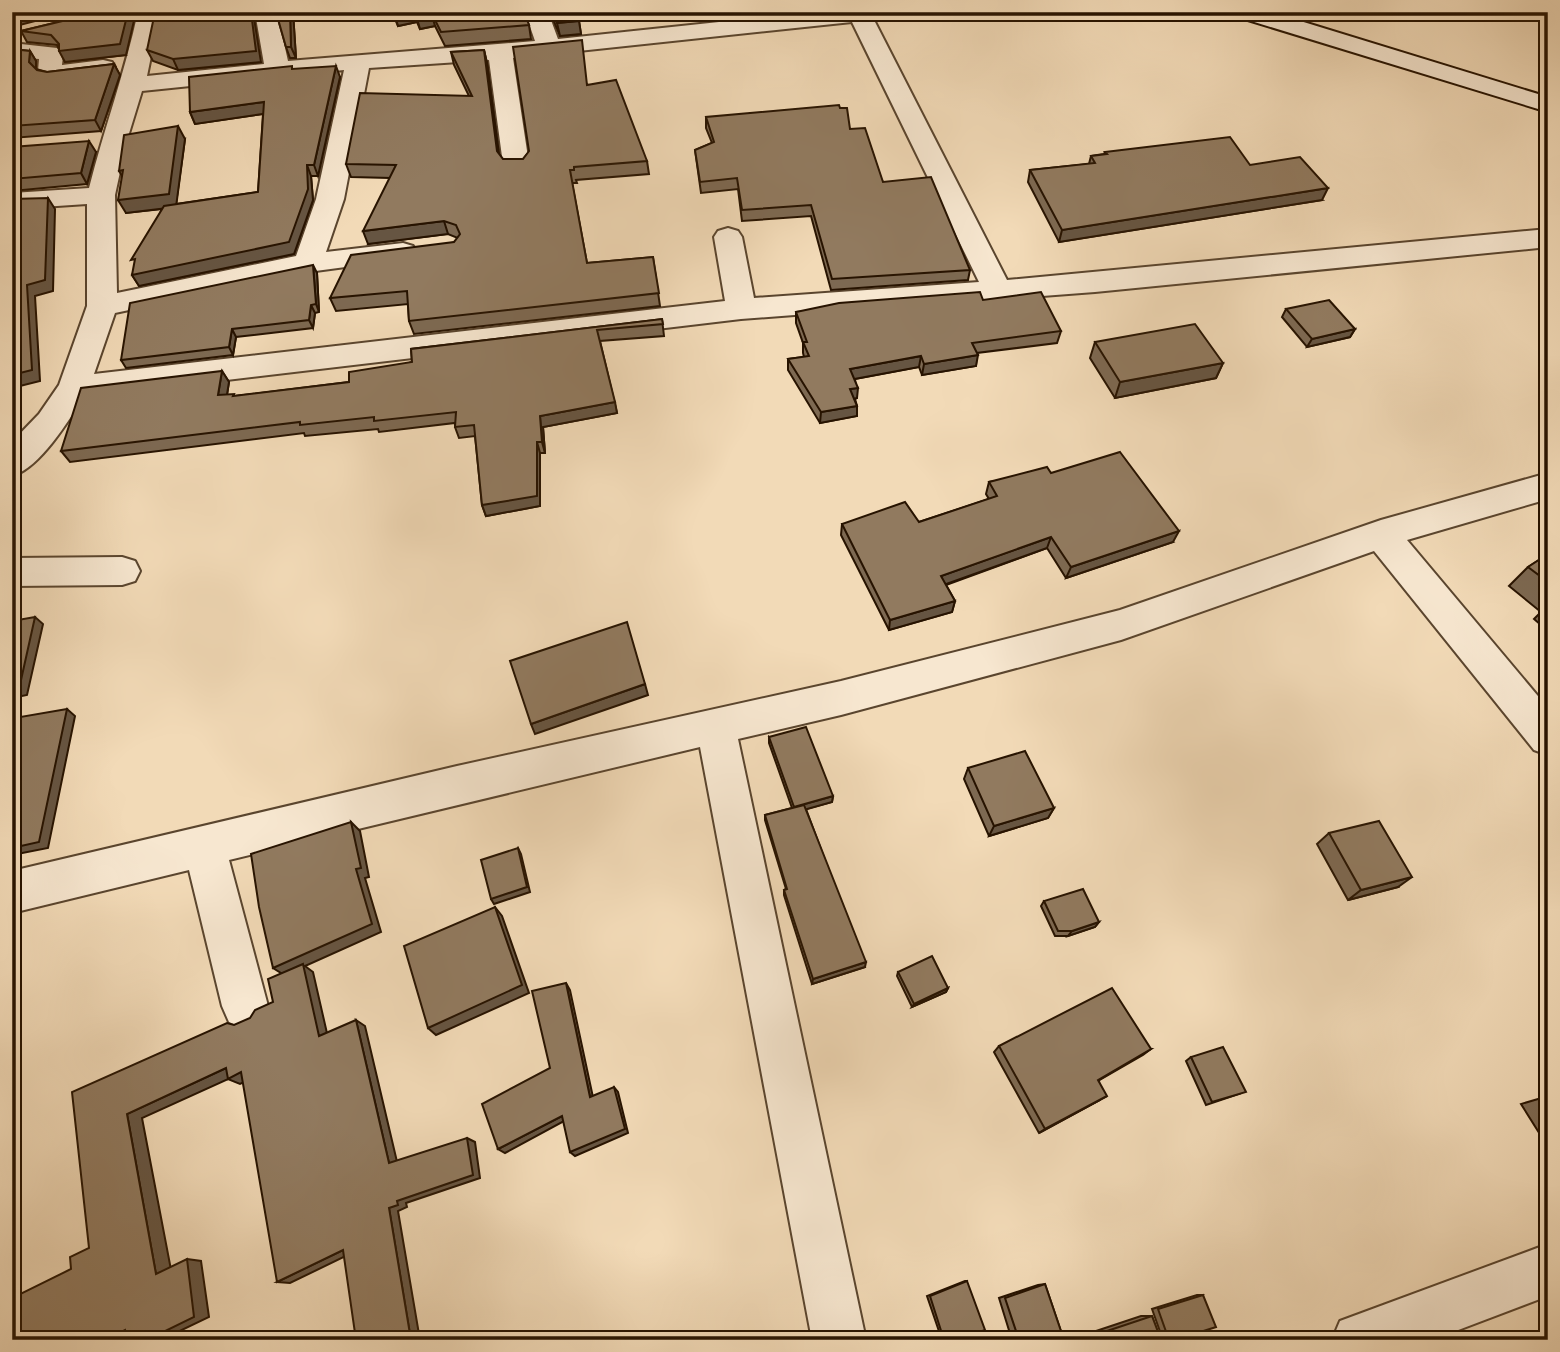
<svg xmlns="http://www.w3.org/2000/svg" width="1560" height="1352" font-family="'Gentium Book Plus',serif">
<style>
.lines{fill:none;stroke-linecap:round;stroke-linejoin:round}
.street-casing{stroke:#5a452e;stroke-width:4}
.secondary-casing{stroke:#271300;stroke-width:4}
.street{fill:#f7e7d0;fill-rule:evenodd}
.secondary{fill:#f7e7d0;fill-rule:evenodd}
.wall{fill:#7d6952;stroke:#271300;stroke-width:2}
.shaded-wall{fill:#665542;stroke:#271300;stroke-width:2}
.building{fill:#917a5f;stroke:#271300;stroke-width:2}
</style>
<rect width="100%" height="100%" fill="#f2dab7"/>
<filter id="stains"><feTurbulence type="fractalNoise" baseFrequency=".00286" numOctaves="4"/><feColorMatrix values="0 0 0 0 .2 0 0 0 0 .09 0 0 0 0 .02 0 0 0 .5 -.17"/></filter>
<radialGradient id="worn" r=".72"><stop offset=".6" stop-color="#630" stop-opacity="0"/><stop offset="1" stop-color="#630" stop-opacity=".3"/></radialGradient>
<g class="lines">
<defs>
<g id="street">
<path d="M138,12H160L147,76L264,64L255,12H277L288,61L535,41L525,12H548L558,39L814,12H894L891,17L874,20L1007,280L1548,229V247L1095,292L741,319L84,397C68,421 40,468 12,476V442L39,414L59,385L87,306V204L12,209V193L89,188C104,129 125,72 138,12ZM852,22L979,282L754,298L742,237L738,231L728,228L718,231L714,237L725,301L94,374L115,313L308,272L413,258L417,252L413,246L403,243L326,252L344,199L369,68L489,60L503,164L507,170L516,172L525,170L529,164L513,58ZM344,70L316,199L296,256L117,293L115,195L127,140L142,91Z"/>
<path d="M12,43L57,48L63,56L62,65L103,60L112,62L115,67L112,72C94,76 49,87 38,71L39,59L12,57Z"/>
<polygon points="1548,473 1548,499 1407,540 1548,708 1548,755 1534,750 1374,551 1121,640 841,715 738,739 866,1340 812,1340 700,747 229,860 268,1006 261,1022 245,1029 229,1022 222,1006 189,870 12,913 12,871 457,766 841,681 1120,610 1381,520"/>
<polygon points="122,557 135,561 140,571 135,581 122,585 12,586 12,558"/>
<polygon points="1548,1244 1548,1296 1432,1340 1332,1340 1340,1321"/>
</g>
<polygon id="secondary" points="1235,12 1271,12 1548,97 1548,112 1238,17"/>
</defs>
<!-- street casing -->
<use href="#street" class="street-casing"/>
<!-- secondary casing -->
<use href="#secondary" class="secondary-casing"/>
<!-- street -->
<use href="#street" class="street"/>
<!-- secondary -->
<use href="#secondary" class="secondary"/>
</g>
<!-- wall -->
<g class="wall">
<polygon points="100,12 126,55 65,62 57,45 27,42 21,31"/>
<polygon points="276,12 293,12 296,58 290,58 286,47"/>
<polygon points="392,12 524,12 529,25 531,39 445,46 435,26 420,29 417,22 398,26"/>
<polygon points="550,12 575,12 579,21 581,34 560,36"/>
<polygon points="12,49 30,51 36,61 36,69 47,72 114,64 120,75 101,131 12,138"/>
<polygon points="147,50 261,62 178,70 153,61"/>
<polygon points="484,50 487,63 499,154 503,159 523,159 588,85 647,161 649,174 576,180 577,183 572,183 587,263 653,257 660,306 414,334 409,321 408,304 336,311 330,298 454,242 458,238 448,234 368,244 390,178 351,177 346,164 469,96 454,65 451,52"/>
<polygon points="293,69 340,77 318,176 311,176 313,200 294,254 139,286 132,275 162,209 126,213 122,176 119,171 185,139 176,204 258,192 263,114 195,124 190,112"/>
<polygon points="706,117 850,129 883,182 970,270 968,280 831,290 811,216 742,221 738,189 701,193 695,150 712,143 706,128"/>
<polygon points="12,147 96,152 87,184 12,191"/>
<polygon points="1105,152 1250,165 1322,200 1059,242 1028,182 1030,170 1089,164 1091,156 1104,154"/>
<polygon points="317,273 319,312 315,313 313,328 236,337 233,355 126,368 121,360"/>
<polygon points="983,300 1061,331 1057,343 977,353 976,366 922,375 919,367 855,379 857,398 855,399 857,406 857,416 820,423 788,370 788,359 804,357 803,353 803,343 796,323 796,312"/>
<polygon points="1286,309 1355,329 1350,337 1307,347 1282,317"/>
<polygon points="662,319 664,336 600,341 617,413 543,427 545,453 540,453 540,506 486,516 482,505 475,436 459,438 455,427 455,423 379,432 378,429 305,436 304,433 70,462 61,451 222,371 229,382 227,395 235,396 349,382 412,362 411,349"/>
<polygon points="1095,342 1223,363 1216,378 1115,398 1090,358"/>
<polygon points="1051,473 1173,542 1066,578 1047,548 946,585 955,601 952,612 889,630 841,535 842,524 919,522 989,499 986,494 989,482"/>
<polygon points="1548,554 1548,631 1534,619 1541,612 1509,586 1528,567"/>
<polygon points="769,737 833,796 832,802 806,809 865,967 812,984 784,895 784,890 786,889 765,820 765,815 792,808 769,743"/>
<polygon points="968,768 1054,808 1048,818 989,836 964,779"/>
<polygon points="1329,833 1398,887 1348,900 1317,844"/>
<polygon points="1044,901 1099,922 1095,927 1068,936 1055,936 1041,906"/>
<polygon points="898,972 948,988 946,992 912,1007 897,976"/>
<polygon points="999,1046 1151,1049 1099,1080 1100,1100 1039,1133 994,1052"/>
<polygon points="1191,1057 1239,1094 1206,1105 1186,1061"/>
<polygon points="1548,1096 1548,1147 1521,1104"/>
<polygon points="965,1281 967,1281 959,1340 942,1340 927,1296"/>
<polygon points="1045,1284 1064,1340 1012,1340 999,1298 1038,1285"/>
<polygon points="1197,1295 1203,1295 1175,1340 1163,1340 1152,1309"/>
<polygon points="1141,1316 1152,1316 1161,1340 1069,1340"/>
</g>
<!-- shaded-wall -->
<g class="shaded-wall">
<polygon points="21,12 70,12 12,27 12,14"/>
<polygon points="128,12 136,12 126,55 65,62 59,51"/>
<polygon points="251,12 253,12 261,62 178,70 173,59"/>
<polygon points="290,12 293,12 296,58 291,47"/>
<polygon points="394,12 415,12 417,22 398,26"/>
<polygon points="431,12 435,26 420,29 416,15"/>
<polygon points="579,21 581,34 560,36 557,23"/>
<polygon points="484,50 487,63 500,164 497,151"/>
<polygon points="30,51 36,61 36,73 29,62"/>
<polygon points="114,64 120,75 101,131 95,120"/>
<polygon points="336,66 340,77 318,176 314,165"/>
<polygon points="264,102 269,113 195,124 190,112"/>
<polygon points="178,126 185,139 176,207 126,213 118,200"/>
<polygon points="89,141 96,152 87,184 81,173"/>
<polygon points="307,165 311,176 313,200 294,254 139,286 132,275"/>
<polygon points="1328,188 1322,200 1059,242 1062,230"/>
<polygon points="48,198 55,209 53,291 35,296 40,381 12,388 12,375 27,285"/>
<polygon points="444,221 448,234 368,244 363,231"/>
<polygon points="313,265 317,273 319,312 316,304"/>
<polygon points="311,305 315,313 313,328 309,320"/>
<polygon points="232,329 236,337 233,355 229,347"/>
<polygon points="1355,329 1350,337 1307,347 1312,339"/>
<polygon points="978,355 976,366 922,375 924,364"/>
<polygon points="921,356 919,367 849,380 850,369"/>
<polygon points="1223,363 1216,378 1115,398 1120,382"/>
<polygon points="222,371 229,382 225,407 218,395"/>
<polygon points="858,388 857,398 850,400 850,389"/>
<polygon points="615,402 617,413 543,427 545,453 542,442 540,416"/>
<polygon points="857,406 857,416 820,423 821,412"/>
<polygon points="537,442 540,453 540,506 486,516 482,505"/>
<polygon points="1179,531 1173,542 1066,578 1071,567"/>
<polygon points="1051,537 1047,548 938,587 941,576"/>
<polygon points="955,601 952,612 889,630 890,620"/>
<polygon points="35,617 43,624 27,695 12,698 12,690"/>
<polygon points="645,684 648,695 535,734 531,724"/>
<polygon points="67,709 75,716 48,848 12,855 12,848"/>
<polygon points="833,796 832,802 793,813 794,807"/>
<polygon points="1054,808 1048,818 989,836 994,826"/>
<polygon points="351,822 360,831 369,877 365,878 381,932 305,966 313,972 329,1042 319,1036 284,975 273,968 356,869"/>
<polygon points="518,848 521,854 530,892 494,904 491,899"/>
<polygon points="1412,877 1398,887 1348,900 1361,890"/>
<polygon points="495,907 502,916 529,993 436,1035 428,1028"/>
<polygon points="1099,922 1095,927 1068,936 1072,931"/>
<polygon points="866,962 865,967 812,984 813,979"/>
<polygon points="566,983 570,990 594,1102 590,1097"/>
<polygon points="948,988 946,992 912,1007 914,1004"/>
<polygon points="356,1020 365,1026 398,1166 389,1163"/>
<polygon points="1151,1049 1143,1055 1091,1085 1098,1080"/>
<polygon points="226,1068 241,1072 253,1078 240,1084 228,1079 142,1118 172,1275 156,1274 127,1114"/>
<polygon points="614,1087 618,1092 628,1133 575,1156 570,1152"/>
<polygon points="1107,1096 1100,1100 1039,1133 1045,1129"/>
<polygon points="562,1116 566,1120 505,1153 498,1149"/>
<polygon points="467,1138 475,1142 480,1178 406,1203 407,1207 398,1211 420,1340 411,1340 389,1208"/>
<polygon points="343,1250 354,1252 290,1283 277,1282"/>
<polygon points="187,1259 201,1261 209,1317 161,1340 147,1340"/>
<polygon points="125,1330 141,1330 121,1340 105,1340"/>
</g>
<!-- building -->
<g class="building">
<polygon points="100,12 128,12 120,44 59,51 59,44 51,35 21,31"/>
<polygon points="155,12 251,12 256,51 173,59 147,50"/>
<polygon points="276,12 290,12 291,47 286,47"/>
<polygon points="415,12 524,12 529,25 441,32 431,12 416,15"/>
<polygon points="553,12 575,12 579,21 557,23"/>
<polygon points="582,40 587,85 616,80 647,161 574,167 574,170 570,170 587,263 653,257 659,293 409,321 407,291 330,298 351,255 454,242 460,234 456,225 444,221 363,231 396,165 346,164 360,93 472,96 451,52 484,50 497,151 503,159 523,159 529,151 513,47"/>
<polygon points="12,49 30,51 29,62 37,70 47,72 114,64 95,120 12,126"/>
<polygon points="292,66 292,69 336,66 314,165 307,165 308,189 289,242 132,275 135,259 131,260 164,206 258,192 264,102 190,112 189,77"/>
<polygon points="839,105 840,108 847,108 850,129 865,128 883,182 931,177 970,270 832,279 811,205 742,210 737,178 700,182 695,150 714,142 706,117"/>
<polygon points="178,126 169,194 118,200 123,170 119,171 124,135"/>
<polygon points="1230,137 1250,165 1300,157 1328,188 1062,230 1030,170 1095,163 1091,156 1107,154 1105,152"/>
<polygon points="89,141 81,173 12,179 12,147"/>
<polygon points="48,198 45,280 27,285 32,370 12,375 12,199"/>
<polygon points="313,265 316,304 311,305 309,320 232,329 229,347 121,360 130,303"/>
<polygon points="980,292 983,300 1041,292 1061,331 972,343 978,355 924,364 921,356 850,369 858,388 850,389 857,406 821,412 788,359 809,356 803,342 807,342 796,312 839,303"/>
<polygon points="1329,300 1355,329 1312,339 1286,309"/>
<polygon points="662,319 663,324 597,330 615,402 540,416 542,442 537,442 537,496 482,505 474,425 455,427 456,412 374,421 374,417 300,425 300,422 61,451 81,388 222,371 218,395 234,394 233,396 349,382 349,372 412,362 411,349"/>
<polygon points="1195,324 1223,363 1120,382 1095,342"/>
<polygon points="1120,452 1179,531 1071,567 1051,537 941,576 955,601 890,620 842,524 905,502 919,522 997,496 989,482 1047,467 1051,473"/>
<polygon points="1548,554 1548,582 1528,567"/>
<polygon points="35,617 19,689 12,690 12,621"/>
<polygon points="627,622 645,684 531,724 510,661"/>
<polygon points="67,709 39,842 12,848 12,754 20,717"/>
<polygon points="806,727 833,796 794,807 769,737"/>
<polygon points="1025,751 1054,808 994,826 968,768"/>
<polygon points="804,805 866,962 813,979 784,890 787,889 765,815"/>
<polygon points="1379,821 1412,877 1361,890 1329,833"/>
<polygon points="351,822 361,868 356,869 372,924 273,968 259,907 251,854"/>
<polygon points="518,848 527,887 491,899 481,860"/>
<polygon points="1083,889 1099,922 1072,931 1058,931 1044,901"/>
<polygon points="495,907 522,985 428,1028 404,946"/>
<polygon points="932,956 948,988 914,1004 898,972"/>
<polygon points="303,964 319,1036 356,1020 389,1163 467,1138 473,1175 397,1201 398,1205 389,1208 411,1340 356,1340 343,1250 277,1282 241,1072 228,1079 226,1068 127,1114 156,1274 187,1259 194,1317 147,1340 126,1340 125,1330 105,1340 12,1340 12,1298 71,1269 70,1257 89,1248 72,1092 227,1023 234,1025 250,1018 255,1010 273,1002 268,979"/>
<polygon points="566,983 590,1097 614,1087 625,1129 570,1152 562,1116 498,1149 482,1104 550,1068 532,991"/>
<polygon points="1112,988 1151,1049 1098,1080 1107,1096 1045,1129 999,1046"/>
<polygon points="1223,1047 1246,1092 1212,1102 1191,1057"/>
<polygon points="1548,1097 1548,1110 1541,1099"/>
<polygon points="967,1281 985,1330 959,1340 944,1340 930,1296"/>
<polygon points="1045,1284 1064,1340 1019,1340 1005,1298"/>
<polygon points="1203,1295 1216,1327 1175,1340 1169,1340 1158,1309"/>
<polygon points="1152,1316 1161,1340 1080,1340"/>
</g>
<!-- margin -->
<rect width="1560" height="1352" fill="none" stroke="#f2dab7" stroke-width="42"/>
<rect x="14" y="14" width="1532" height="1324" fill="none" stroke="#271300" stroke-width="3.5"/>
<rect x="21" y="21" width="1518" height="1310" fill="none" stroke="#271300" stroke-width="2"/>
<rect width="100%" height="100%" filter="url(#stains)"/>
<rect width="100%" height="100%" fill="url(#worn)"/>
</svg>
